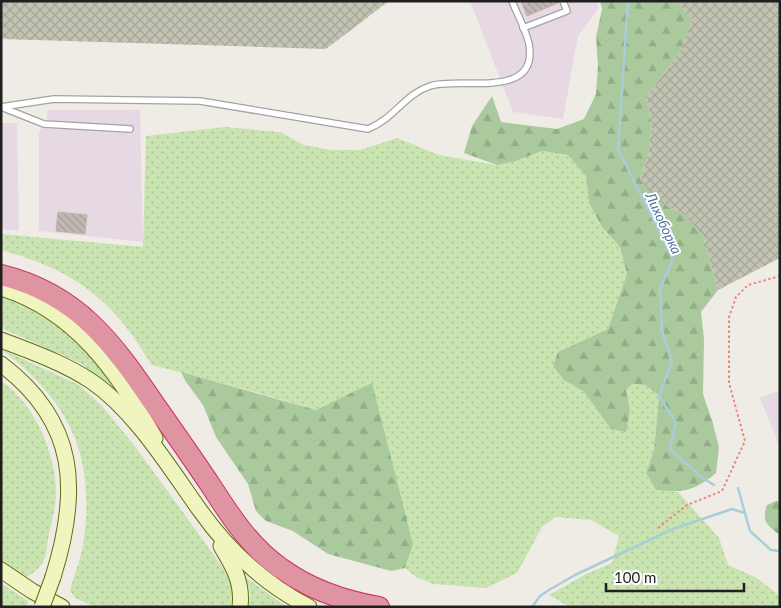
<svg xmlns="http://www.w3.org/2000/svg" width="781" height="608" font-family="Lato,sans-serif">
<style>
.industrial{fill:#e7d9e4}
.construction{fill:url(#construction-cross-hatch)}
.grass{fill:url(#grass-dots)}
.forest{fill:url(#forest-firs)}
.lines{fill:none;stroke-linecap:round;stroke-linejoin:round}
.stream{stroke:#aacdd9;stroke-width:2.5}
.building{fill:url(#building-back-hatch);stroke:#bfb4aa}
.lane-casing{stroke:#a3a3a3;stroke-width:8}
.secondary-casing{stroke:#616d0f;stroke-width:17}
.highway-casing{stroke:#cc3465;stroke-width:22}
.path{stroke:#ee8678;stroke-width:2;stroke-dasharray:2.5 2.5;stroke-linecap:butt}
.lane{stroke:#fff;stroke-width:5.5}
.secondary{stroke:#f0f4bf;stroke-width:15}
.highway{stroke:#df95a1;stroke-width:20}
.secondary-bridge-casing{stroke:#616d0f;stroke-width:17;stroke-linecap:butt}
.secondary-bridge{stroke:#f0f4bf;stroke-width:15}
.labels{text-anchor:middle;dominant-baseline:central;stroke-width:4;stroke-linejoin:round;paint-order:stroke}
.water-label{font-size:14px;font-style:italic;fill:#5076a0;stroke:#fff}
</style>
<defs>
<pattern id="construction-cross-hatch" width="8" height="8" patternUnits="userSpaceOnUse" patternTransform="scale(1.25)"><rect width="8" height="8" fill="#c2c3b2"/><path d="M0 0l8 8M0 8l8-8" fill="none" stroke="#a6a799"/></pattern>
<pattern id="grass-dots" width="8" height="8" patternUnits="userSpaceOnUse" patternTransform="scale(1.25)"><rect width="8" height="8" fill="#c9e4b0"/><path d="M2 2h.1M6 6h.1" fill="none" stroke="#acc397" stroke-width="1.8" stroke-linecap="round"/></pattern>
<pattern id="forest-firs" width="22" height="20" patternUnits="userSpaceOnUse" patternTransform="scale(1.25)"><rect width="22" height="20" fill="#aaca9e"/><path d="M5 1l3.5 6h-7zM16 11l3.5 6h-7z" fill="#92ad88"/></pattern>
<pattern id="building-back-hatch" width="6" height="6" patternUnits="userSpaceOnUse" patternTransform="scale(1.25)"><rect width="6" height="6" fill="#bfb8b3"/><path d="M-1 5l2 2M0 0l6 6M5-1l2 2" fill="none" stroke="#a49e9a"/></pattern>
</defs>
<rect width="100%" height="100%" fill="#efece6"/>
<!-- industrial -->
<g class="industrial">
<polygon points="470,1 597,1 599,8 578,36 563,119 513,112"/>
<polygon points="47,110 140,110 143,242 39,231 39,133 47,120"/>
<polygon points="1,123 17,123 19,231 1,229"/>
<polygon points="780,390 780,448 760,398"/>
</g>
<!-- construction -->
<g class="construction">
<polygon points="1,1 389,1 326,49 1,39"/>
<polygon points="677,1 780,1 780,258 718,290 703,236 685,215 659,202 640,181 648,154 652,125 646,97 681,50 692,20"/>
</g>
<!-- grass -->
<g class="grass">
<path d="M225,127L280,132L304,145L331,150H360L397,138L439,155L497,165L516,161L542,151L568,155L586,176L589,203L602,227L620,247L627,274L608,329L558,352L564,380L584,392L611,429L630,410L626,390L632,384L646,385L659,396L654,450L646,473L656,490L678,492L719,538L728,565L755,577L780,596V607H570L549,595L586,574L612,563L619,536L591,520L556,517L542,527L517,573L486,588L433,584L416,577L405,568L413,544L401,502L316,410L252,391L152,365C142,351 133,334 121,321C89,282 49,263 1,250V234L143,247L146,136Z"/>
<path d="M1,295C55,310 87,351 121,392L80,363L1,328Z"/>
<path d="M1,349L79,385L103,407L137,449L224,569L232,586L231,607H96L75,598L70,590C75,573 82,556 84,538C95,453 68,400 1,349Z"/>
<path d="M1,381C35,404 57,455 56,495C56,507 52,520 49,533C46,554 47,567 26,577L1,560Z"/>
<polygon points="245,577 287,607 249,607 250,591"/>
<polygon points="1,583 28,601 26,607 1,607"/>
</g>
<!-- forest -->
<g class="forest">
<path d="M600,1H677L692,20L681,50L646,97L652,125L648,154L640,180L659,202L685,215L703,236L718,290L701,312L704,339L703,394L712,420L719,447L716,473C695,491 683,493 656,490L646,473L654,450L659,396L646,385L632,384L626,390L630,410L626,432L611,429L584,392L564,380L553,366L558,352L608,329L627,274L620,247L602,227L589,203L586,176L568,155L542,151L516,161L497,165L464,153L472,126L492,96L501,122L557,129L584,119L596,94L598,65L596,37L602,9Z"/>
<polygon points="181,372 316,410 372,383 413,544 405,568 391,571 328,554 293,531 266,521 256,511 248,484 216,437 203,405 186,382"/>
<path d="M776,501H780V535C768,526 761,521 767,505Z"/>
</g>
<g class="lines">
<!-- stream -->
<g class="stream">
<polyline points="628,1 618,149 673,259 660,289 662,331 672,362 659,396 676,423 670,449 701,477 714,485"/>
<polyline points="738,488 750,531 771,550 780,551"/>
<polyline points="532,607 540,596 549,590 575,575 673,529 732,509 745,513"/>
</g>
</g>
<!-- building -->
<g class="building">
<polygon points="521,1 557,1 558,3 527,16"/>
<polygon points="58,212 87,215 85,234 56,231"/>
</g>
<g class="lines">
<defs>
<g id="lane">
<polyline points="523,28 567,11 563,1"/>
<path d="M1,107L54,99L200,101L368,129C395,118 405,94 430,86C460,76 539,101 529,44C526,30 517,14 512,1"/>
<polyline points="1,107 44,124 130,129"/>
</g>
<g id="secondary">
<path d="M1,288C76,311 118,373 155,438"/>
<path d="M1,340C32,352 64,363 91,381C135,411 169,467 199,509C227,549 265,584 309,607"/>
<path d="M1,364C78,422 80,491 53,577"/>
<path d="M221,546C233,566 243,582 240,607"/>
<polyline points="1,570 32,591 62,607"/>
</g>
<path id="highway" d="M1,275C78,294 113,343 155,405C174,432 193,459 211,486C231,517 251,548 282,569C311,590 344,601 379,607"/>
</defs>
<!-- lane casing -->
<use href="#lane" class="lane-casing"/>
<!-- secondary casing -->
<use href="#secondary" class="secondary-casing"/>
<!-- highway casing -->
<use href="#highway" class="highway-casing"/>
<!-- path -->
<polyline class="path" points="658,528 687,505 722,491 745,441 729,383 729,317 736,297 748,285 780,276"/>
<!-- lane -->
<use href="#lane" class="lane"/>
<!-- secondary -->
<use href="#secondary" class="secondary"/>
<!-- highway -->
<use href="#highway" class="highway"/>
<defs>
<polyline id="secondary-bridge" points="42,607 53,577"/>
</defs>
<!-- secondary-bridge casing -->
<use href="#secondary-bridge" class="secondary-bridge-casing"/>
<!-- secondary-bridge -->
<use href="#secondary-bridge" class="secondary-bridge"/>
</g>
<g class="labels">
<!-- water labels -->
<g class="water-label">
<text transform="translate(664 223) rotate(65)">Лихоборка</text>
</g>
</g>
<!-- border -->
<rect width="781" height="608" fill="none" stroke="#1f1f1f" stroke-width="5"/>
<!-- scale -->
<path d="M606 583v8h138v-8" fill="none" stroke="#1f1f1f" stroke-width="2.5"/>
<text x="614" y="583" font-size="15" fill="#1f1f1f" stroke="#ffffff" stroke-width="4" paint-order="stroke">100 m</text>
</svg>
